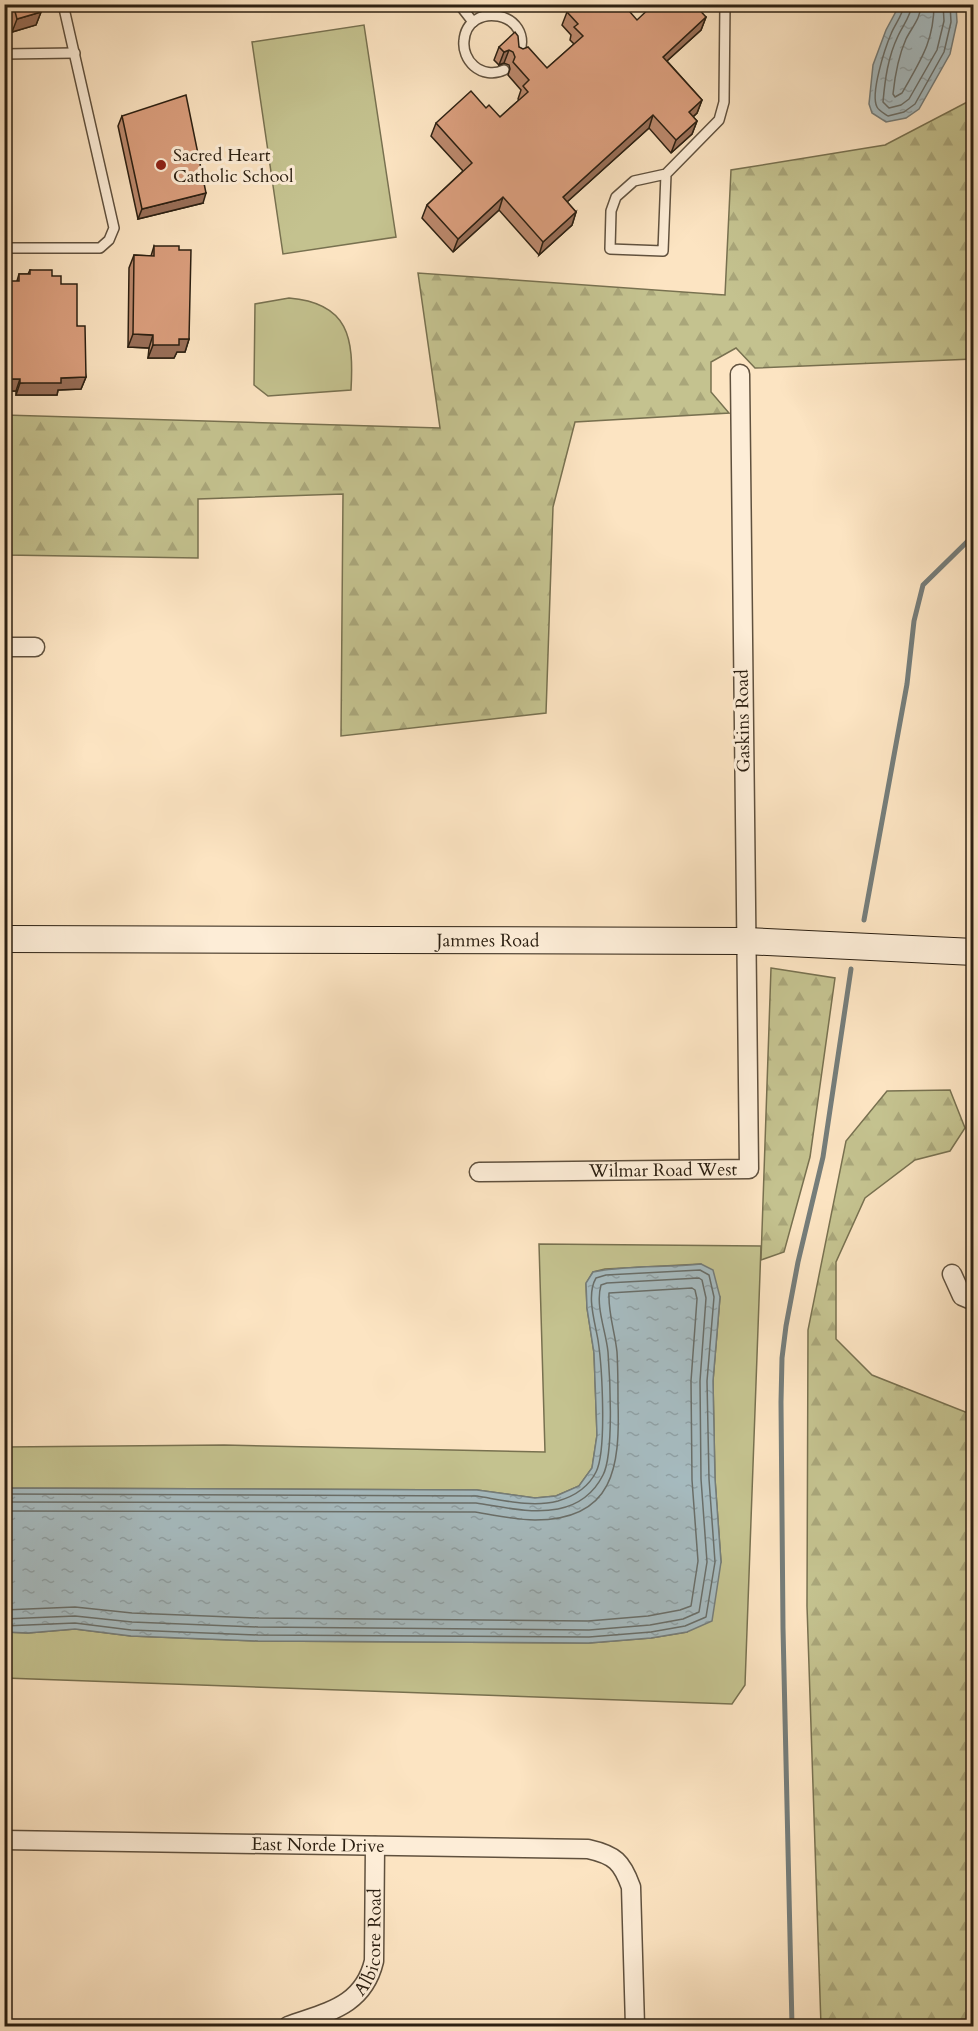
<svg xmlns="http://www.w3.org/2000/svg" width="978" height="2031" font-family="Cardo,serif">
<style>
.grass{fill:#c4c28f;stroke:#787150;stroke-width:1.5}
.forest{fill:url(#forest-firs);stroke:#787150;stroke-width:1.5}
.water{fill:url(#water-ripples);stroke:#757d7a;stroke-width:1.5}
.lines{fill:none;stroke-linecap:round;stroke-linejoin:round}
.shore{stroke:#696e69;stroke-width:1.5}
.stream{stroke:#757d7a;stroke-width:5}
.lane-casing{stroke:#60513e;stroke-width:12}
.street-casing{stroke:#60513e;stroke-width:21}
.secondary-casing{stroke:#2c2012;stroke-width:28}
.lane{stroke:#fdedd7;stroke-width:9}
.street{stroke:#fdedd7;stroke-width:18}
.secondary{stroke:#fdedd7;stroke-width:26}
.wall{fill:#bb886c;stroke:#2c2012;stroke-width:1.5}
.shaded-wall{fill:#996f58;stroke:#2c2012;stroke-width:1.5}
.building{fill:#da9e7d;stroke:#2c2012;stroke-width:1.5}
.poi-dot{fill:#8f2418;stroke:#fdedd7;stroke-width:2}
.labels{text-anchor:middle;dominant-baseline:central;stroke-width:6;stroke-linejoin:round;paint-order:stroke}
.poi-label{font-size:18px;fill:#2c2012;stroke:#fdedd7;text-anchor:start}
.street-label{font-size:18px;fill:#2c2012;stroke:#fdedd7}
</style>
<defs>
<pattern id="forest-firs" width="22" height="20" patternUnits="userSpaceOnUse" patternTransform="scale(1.5)"><rect width="22" height="20" fill="#c4c28f"/><path d="M5 1l3.5 6h-7zM16 11l3.5 6h-7z" fill="#a9a67a"/></pattern>
<pattern id="water-ripples" width="26" height="14" patternUnits="userSpaceOnUse" patternTransform="scale(1.5)"><rect width="26" height="14" fill="#a6bbc0"/><path d="M2 4q2-2 4 0t4 0M15 11q2-2 4 0t4 0" fill="none" stroke="#8fa0a4"/></pattern>
</defs>
<rect width="100%" height="100%" fill="#fce4c2"/>
<filter id="stains"><feTurbulence type="fractalNoise" baseFrequency=".00333" numOctaves="4"/><feColorMatrix values="0 0 0 0 .2 0 0 0 0 .09 0 0 0 0 .02 0 0 0 .5 -.17"/></filter>
<radialGradient id="worn" r=".72"><stop offset=".6" stop-color="#630" stop-opacity="0"/><stop offset="1" stop-color="#630" stop-opacity=".3"/></radialGradient>
<!-- grass -->
<g class="grass">
<polygon points="364,25 396,237 283,254 252,42"/>
<path d="M289,298C349,303 354,338 351,390L268,396L254,385L255,304Z"/>
<polygon points="539,1244 761,1246 745,1685 732,1704 5,1678 5,1632 28,1633 75,1629 131,1636 258,1641 589,1643 651,1638 687,1632 721,1562 715,1479 713,1381 720,1297 701,1264 605,1269 593,1272 586,1284 587,1308 594,1353 597,1435 592,1468 579,1486 556,1496 535,1498 477,1490 5,1488 5,1447 224,1445 545,1452"/>
</g>
<!-- forest -->
<g class="forest">
<polygon points="973,99 973,359 755,368 736,348 711,362 711,392 729,413 575,422 553,507 546,713 341,736 343,494 198,499 198,558 5,555 5,415 440,428 418,273 725,295 731,170 885,145"/>
<polygon points="771,968 835,978 810,1157 784,1252 761,1260"/>
<polygon points="950,1090 965,1128 950,1151 915,1160 865,1198 836,1262 836,1339 872,1375 973,1415 973,2026 821,2026 807,1606 808,1330 846,1141 887,1091"/>
</g>
<!-- water -->
<g class="water">
<polygon points="900,4 956,5 957,22 950,54 919,109 906,118 886,122 872,113 869,104 873,65 886,30"/>
<path d="M701,1264L713,1270L720,1297L713,1381L715,1479L721,1562L712,1621L687,1632L651,1638L589,1643L258,1641L131,1636L75,1629L28,1633L5,1632V1488L477,1490L535,1498L556,1496L579,1486L592,1468L597,1435L594,1353L587,1308L586,1283L593,1272C628,1265 665,1268 701,1264Z"/>
</g>
<g class="lines">
<!-- shore -->
<g class="shore">
<path d="M904,4C903,15 895,24 891,34C885,48 870,94 877,107C879,111 884,113 888,116L904,112L915,104L944,52L951,22L950,4"/>
<path d="M912,4C911,16 903,25 898,36C888,57 885,79 883,102L889,108L901,105L909,99L937,50L944,21L943,4"/>
<path d="M921,4C921,18 912,27 906,39C898,57 895,75 893,94L895,97L902,93C920,61 934,42 934,4"/>
<path d="M4,1494L477,1496C502,1500 532,1508 558,1501C575,1496 588,1488 596,1472C607,1451 602,1366 598,1340C595,1322 586,1295 596,1278L606,1275L700,1270L709,1275L714,1297L707,1381L709,1479L715,1562L706,1617L685,1626L651,1632L589,1637L258,1635L131,1630L75,1623L4,1626"/>
<path d="M4,1502L476,1503C503,1507 531,1514 558,1509C578,1505 594,1493 603,1475C614,1454 610,1378 608,1352C606,1331 595,1306 601,1285L607,1283L699,1278L702,1280L706,1298L700,1381L701,1479L707,1562L699,1612L683,1619L650,1625L589,1630L258,1627L132,1622L75,1616L4,1619"/>
<path d="M4,1511L475,1512C495,1515 515,1520 535,1520C614,1520 620,1467 618,1402C618,1386 618,1369 617,1352C615,1332 608,1313 609,1293L692,1288L695,1290L697,1299L691,1381L692,1480L698,1561L691,1606L680,1610L648,1616L588,1621L259,1618L132,1613L75,1607L4,1610"/>
</g>
<!-- stream -->
<g class="stream">
<polyline points="864,920 907,684 914,621 923,585 974,535"/>
<polyline points="792,2026 783,1628 781,1402 782,1358 786,1326 798,1262 823,1157 851,969"/>
</g>
<defs>
<g id="lane">
<polyline points="459,4 473,22"/>
<polyline points="4,54 75,53"/>
<path d="M504,70C494,75 482,73 474,66C467,60 463,50 464,41C467,0 535,11 519,55"/>
<polyline points="666,174 663,251 610,249 611,211 616,197 634,181 666,174 719,120 724,102 725,4"/>
<polyline points="4,248 100,248 109,240 114,228 63,4"/>
</g>
<g id="street">
<polyline points="4,647 35,647"/>
<path id="s1" d="M479,1172L749,1169L740,374"/>
<polyline points="952,1274 962,1296 974,1301"/>
<path id="s2" d="M4,1840L588,1849C615,1855 622,1862 631,1887L635,2026"/>
<path id="s3" d="M288,2026C326,2012 363,2007 374,1961L375,1846"/>
</g>
<g id="secondary">
<path id="s4" d="M4,939L746,941L974,952"/>
</g>
</defs>
<!-- lane casing -->
<use href="#lane" class="lane-casing"/>
<!-- street casing -->
<use href="#street" class="street-casing"/>
<!-- secondary casing -->
<use href="#secondary" class="secondary-casing"/>
<!-- lane -->
<use href="#lane" class="lane"/>
<!-- street -->
<use href="#street" class="street"/>
<!-- secondary -->
<use href="#secondary" class="secondary"/>
</g>
<!-- wall -->
<g class="wall">
<polygon points="5,4 39,4 41,12 36,25 12,32"/>
<polygon points="567,12 637,20 706,17 701,30 667,61 702,100 697,113 693,117 697,121 692,134 671,153 649,128 567,202 576,212 572,225 539,255 499,210 453,252 422,218 427,205 463,171 431,136 436,123 486,108 500,117 519,100 518,99 521,90 508,75 510,69 509,65 504,63 499,65 494,60 499,47 519,47 547,68 574,44 570,40 571,35 562,25"/>
<polygon points="122,116 203,203 138,219 118,126"/>
<polygon points="154,246 189,339 185,352 177,352 174,358 148,358 149,348 128,347 129,268 134,255 151,256"/>
<polygon points="30,270 52,276 61,284 77,326 86,377 81,389 58,390 57,395 16,395 16,391 4,391 17,281 19,274 28,274"/>
</g>
<!-- shaded-wall -->
<g class="shaded-wall">
<polygon points="41,12 36,25 12,32 17,19"/>
<polygon points="706,17 701,30 658,69 663,57"/>
<polygon points="509,50 504,63 499,65 504,52"/>
<polygon points="702,100 697,113 684,125 689,112"/>
<polygon points="653,115 649,128 558,210 563,197"/>
<polygon points="697,121 692,134 671,153 676,140"/>
<polygon points="206,193 203,203 138,219 142,209"/>
<polygon points="503,197 499,210 453,252 458,239"/>
<polygon points="576,212 572,225 539,255 543,242"/>
<polygon points="133,334 153,335 149,348 128,347"/>
<polygon points="179,339 189,339 185,352 177,352 174,358 148,358 153,345"/>
<polygon points="86,377 81,389 58,390 57,395 16,395 20,383 61,378"/>
<polygon points="4,379 20,379 16,391 4,391"/>
</g>
<!-- building -->
<g class="building">
<polygon points="13,4 39,4 41,12 17,19"/>
<polygon points="575,4 623,4 637,20 654,4 694,4 706,17 663,57 702,100 689,112 697,121 676,140 653,115 563,197 576,212 543,242 503,197 458,239 427,205 472,163 436,123 471,91 486,108 489,105 500,117 528,92 523,86 529,80 513,62 515,57 513,52 509,50 504,52 499,47 515,32 518,36 519,47 523,49 528,47 547,68 583,36 574,27 578,24 567,12"/>
<polygon points="186,95 206,193 142,209 122,116"/>
<polygon points="154,246 179,246 179,250 191,250 189,339 179,339 179,345 153,345 153,335 133,334 134,255 154,256"/>
<polygon points="30,270 52,270 52,276 61,276 61,284 77,284 77,326 85,326 86,377 61,378 61,383 20,383 20,379 4,379 4,281 19,281 19,274 30,274"/>
</g>
<!-- markers -->
<circle class="poi-dot" cx="161" cy="165" r="6"/>
<g class="labels">
<!-- poi labels -->
<g class="poi-label">
<text x="173" y="155">Sacred Heart<tspan x="173" dy="21">Catholic School</tspan></text>
</g>
<!-- street labels -->
<g class="street-label">
<text transform="translate(743 721) rotate(-91)">Gaskins Road</text>
<text stroke="none"><textPath href="#s4" startOffset="484">Jammes Road</textPath></text>
<text stroke="none"><textPath href="#s1" startOffset="184">Wilmar Road West</textPath></text>
<text stroke="none"><textPath href="#s2" startOffset="314">East Norde Drive</textPath></text>
<text stroke="none"><textPath href="#s3" startOffset="132">Albicore Road</textPath></text>
</g>
</g>
<!-- margin -->
<rect width="978" height="2031" fill="none" stroke="#fce4c2" stroke-width="24"/>
<rect x="6" y="6" width="966" height="2019" fill="none" stroke="#2c2012" stroke-width="3"/>
<rect x="12" y="12" width="954" height="2007" fill="none" stroke="#2c2012" stroke-width="1.5"/>
<rect width="100%" height="100%" filter="url(#stains)"/>
<rect width="100%" height="100%" fill="url(#worn)"/>
</svg>
